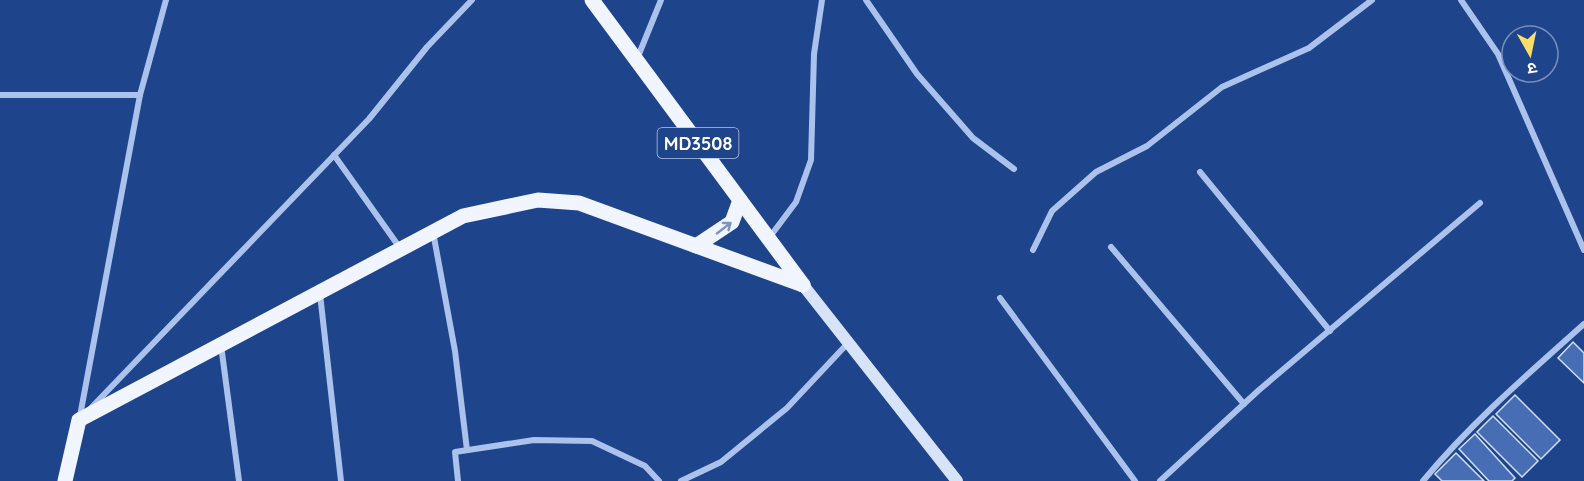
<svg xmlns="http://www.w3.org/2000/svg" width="1584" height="481" font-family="Quicksand,'Noto Sans Devanagari',sans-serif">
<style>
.building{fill:#476eb4;stroke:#d0dff9;stroke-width:1.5}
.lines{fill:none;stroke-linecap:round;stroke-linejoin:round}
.minor{stroke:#abc3ec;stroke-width:6}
.secondary{stroke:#d7e3f9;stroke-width:12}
.primary{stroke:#f1f5ff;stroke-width:15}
.oneway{stroke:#7d94c0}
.labels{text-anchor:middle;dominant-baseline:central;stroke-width:6;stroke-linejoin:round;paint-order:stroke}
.shield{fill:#1e448c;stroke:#bcc7dc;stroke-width:1.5}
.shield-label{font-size:18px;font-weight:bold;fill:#fff}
</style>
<rect width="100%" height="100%" fill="#1e448c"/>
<!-- building -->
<g class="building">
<polygon points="1573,342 1584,353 1584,383 1558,358"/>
<polygon points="1515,395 1560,440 1541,459 1496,414"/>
<polygon points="1493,416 1538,461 1522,477 1477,432"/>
<polygon points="1475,434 1515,478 1512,481 1489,481 1459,449"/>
<polygon points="1456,453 1484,481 1442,481 1435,474"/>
</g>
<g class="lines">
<!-- minor -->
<g class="minor">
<polyline points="866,0 917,74 973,138 1014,169"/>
<polyline points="1461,0 1498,54 1584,250"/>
<polyline points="637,59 661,0"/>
<polyline points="0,95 140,95"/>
<polyline points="334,155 400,248"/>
<polyline points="1200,172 1330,331"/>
<polyline points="433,232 455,351 467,450"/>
<polyline points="769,238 796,202 811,160 814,54 822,0"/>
<polyline points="1111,247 1244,404"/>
<polyline points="1033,250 1052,211 1096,172 1147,146 1222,87 1309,48 1372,0"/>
<polyline points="320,294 341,481"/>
<polyline points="1000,298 1135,481"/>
<polyline points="221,345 239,481"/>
<polyline points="90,409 369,119 427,47 472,0"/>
<polyline points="80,416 140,95 166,0"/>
<polyline points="458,481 455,452 534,440 592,441 645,466 659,481"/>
<polyline points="681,481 721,462 787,408 848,343"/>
<polyline points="1160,481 1259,390 1480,203"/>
<path d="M1423,481C1471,423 1528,374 1584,324"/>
</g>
<!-- secondary -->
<polyline class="secondary" points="803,285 957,481"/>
<!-- primary -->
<g class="primary">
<polyline points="592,0 803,285"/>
<polyline points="696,246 732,222 740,200"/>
<polyline points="65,481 79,420 463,216 538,200 579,203 803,285"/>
</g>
</g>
<!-- one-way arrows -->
<defs><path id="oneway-shaft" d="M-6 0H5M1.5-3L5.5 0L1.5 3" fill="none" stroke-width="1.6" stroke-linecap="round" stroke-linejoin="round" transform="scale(1.5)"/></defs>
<use class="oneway" href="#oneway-shaft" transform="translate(724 228) rotate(-38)"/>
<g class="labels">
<!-- shield labels -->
<rect class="shield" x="657.5" y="128" width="81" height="30" rx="4.5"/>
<g class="shield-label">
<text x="698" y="143">MD3508</text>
</g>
</g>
<!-- north arrow -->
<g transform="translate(1530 54) rotate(171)"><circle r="28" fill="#1e448c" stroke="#788fba" stroke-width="1.5"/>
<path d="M0-4.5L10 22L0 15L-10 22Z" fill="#fbde6a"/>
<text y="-9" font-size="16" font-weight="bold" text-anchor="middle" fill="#ffffff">उ</text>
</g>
</svg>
